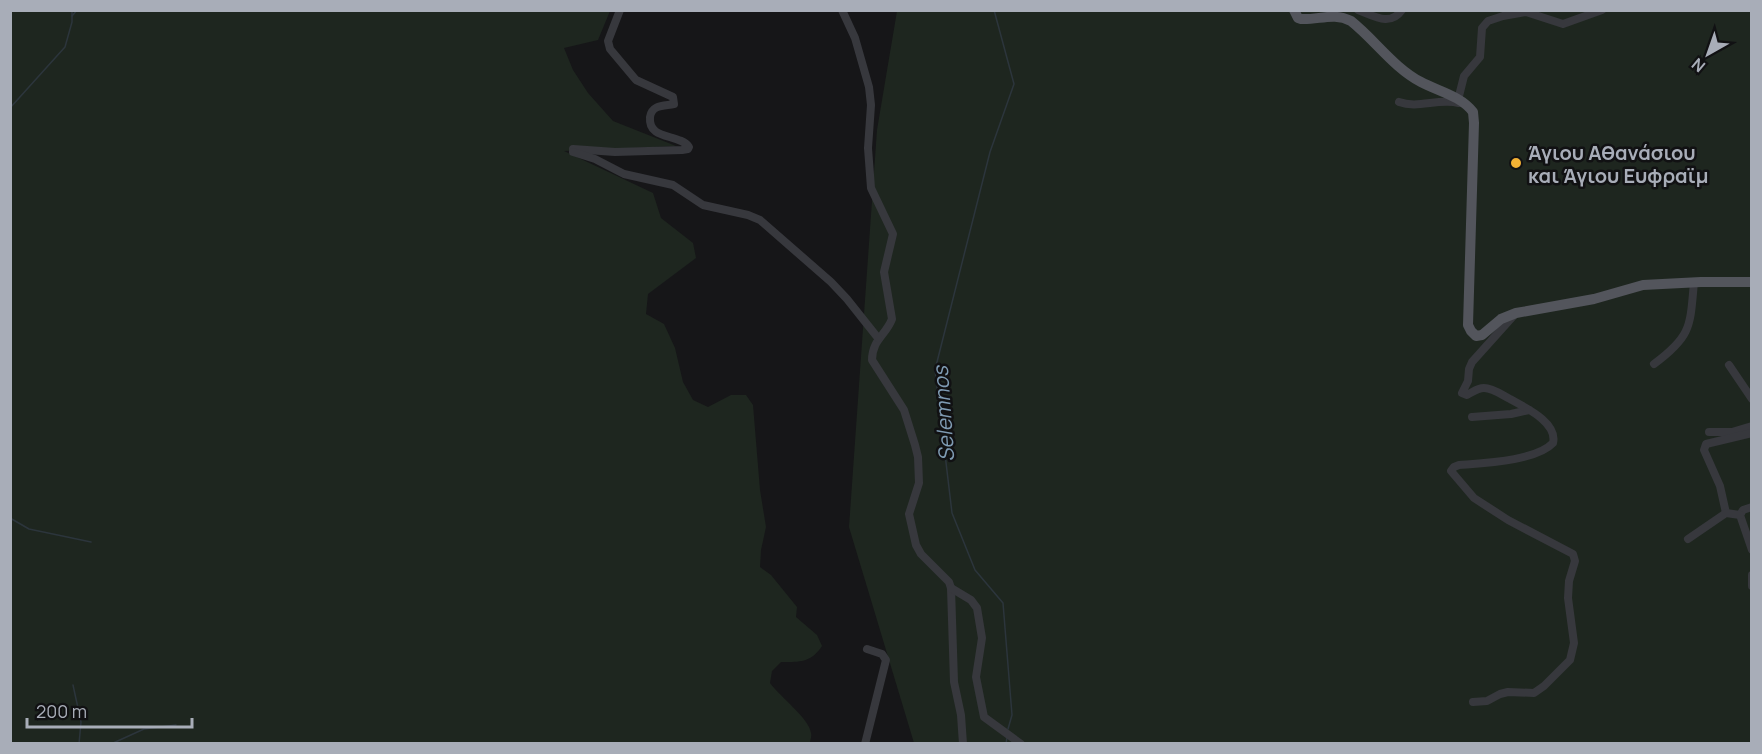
<svg xmlns="http://www.w3.org/2000/svg" width="1762" height="754" font-family="Manrope,sans-serif">
<style>
.green{fill:#1e261f}
.lines{fill:none;stroke-linecap:round;stroke-linejoin:round}
.stream{stroke:#2c353c;stroke-width:1.5}
.minor{stroke:#37383d;stroke-width:8}
.major{stroke:#53555c;stroke-width:10}
.poi-dot{fill:#f2b134;stroke:#111113;stroke-width:2}
.labels{text-anchor:middle;dominant-baseline:central;stroke-width:5;stroke-linejoin:round;paint-order:stroke}
.poi-label{font-size:20px;font-weight:bold;fill:#a8adb8;stroke:#111113;text-anchor:start}
.water-label{font-size:21px;font-style:italic;fill:#7f9bb3;stroke:#111113}
</style>
<rect width="100%" height="100%" fill="#161618"/>
<!-- green -->
<g class="green">
<path d="M10,11H610L598,40L564,48L573,70L588,93L613,121L676,146L564,151L653,193L661,218L693,243L696,258L648,294L646,314L664,324L675,348L683,382L693,400L708,407L731,395H746L753,405L760,490L766,527L761,550L760,567L771,575L797,607L796,617L817,635L822,646C811,663 799,662 781,662L772,671L770,683C780,697 809,718 811,733C812,737 810,740 810,743H11Z"/>
<polygon points="897,11 1751,11 1751,743 914,743 849,527 877,130"/>
</g>
<g class="lines">
<!-- stream -->
<g class="stream">
<polyline points="994,10 1014,84 990,152 935,370 952,513 975,570 1003,603 1012,715 1008,729"/>
<polyline points="72,16 77,10"/>
<polyline points="10,108 65,47 72,22 72,10"/>
<polyline points="10,518 29,529 91,542"/>
<polyline points="73,685 81,722 79,744"/>
<polyline points="111,744 144,729 176,725"/>
<polyline points="1006,744 1007,737"/>
</g>
<!-- minor -->
<g class="minor">
<path d="M842,10L855,38L869,87L871,105L868,148L871,188L893,234L884,272L892,319C886,335 872,340 872,360L904,410L915,445L918,457L919,483L909,514L916,545L921,554L949,582L951,588L954,682L961,715L963,744"/>
<path d="M1358,10C1374,16 1390,27 1402,10"/>
<polyline points="1458,100 1464,76 1480,57 1482,28 1488,21 1503,16 1526,12 1563,24 1602,10"/>
<path d="M1399,102C1418,109 1438,98 1459,103"/>
<path d="M573,149L615,152L682,150L688,149L689,147C679,133 648,141 650,117C652,104 665,106 674,104L673,97L636,80L610,49L608,41L620,10"/>
<polyline points="573,152 595,159 624,174 673,185 703,205 748,215 760,220 831,282 847,299 878,338"/>
<path d="M1654,364C1692,336 1690,326 1694,282"/>
<polyline points="1729,365 1752,399"/>
<polyline points="1472,417 1511,414 1529,410"/>
<polyline points="1709,432 1732,432 1752,426"/>
<polyline points="1752,507 1743,510 1740,515 1752,550"/>
<polyline points="1726,513 1720,486 1704,450 1706,444 1752,433"/>
<polyline points="1688,539 1726,513 1740,515"/>
<polyline points="1752,575 1752,586"/>
<polyline points="951,588 971,600 977,608 982,638 976,677 984,717 1021,744"/>
<path d="M1473,702L1487,701L1500,694L1508,692L1534,693L1544,686L1570,660L1574,643L1568,598L1569,581L1575,561L1573,554L1508,520L1474,498L1451,471L1454,467L1459,465C1484,463 1536,461 1553,443C1558,422 1524,407 1510,399C1502,395 1493,388 1484,388C1477,388 1473,392 1467,395L1462,393L1468,381L1469,369L1472,362L1516,313"/>
<polyline points="865,744 886,660 882,654 867,649"/>
</g>
<!-- major -->
<path class="major" d="M1294,10L1298,18L1301,19C1319,20 1334,12 1351,21C1375,40 1394,68 1421,82C1438,91 1461,96 1473,112L1474,123L1468,325L1471,331L1476,336L1482,335L1501,319L1516,313L1594,299L1643,285L1701,282H1752"/>
</g>
<!-- markers -->
<circle class="poi-dot" cx="1516" cy="163" r="6"/>
<g class="labels">
<!-- poi labels -->
<g class="poi-label">
<text x="1528" y="152">Άγιου Αθανάσιου<tspan x="1528" dy="23">και Άγιου Ευφραϊμ</tspan></text>
</g>
<!-- water labels -->
<g class="water-label">
<text transform="translate(943 414) rotate(-94)">Selemnos</text>
</g>
</g>
<!-- border -->
<rect width="1762" height="754" fill="none" stroke="#a8adb8" stroke-width="24"/>
<!-- north arrow -->
<g transform="translate(1708 54) rotate(220)" stroke="#111113" stroke-width="4.5" paint-order="stroke">
<path d="M0-4.5L10 22L0 15L-10 22Z" fill="#a8adb8"/>
<text y="-9" font-size="16" font-weight="bold" text-anchor="middle" fill="#a8adb8">N</text>
</g>
<!-- scale -->
<path d="M27 718v9h165v-9" fill="none" stroke="#a8adb8" stroke-width="3"/>
<text x="36" y="718" font-size="18" fill="#a8adb8" stroke="#111113" stroke-width="4.5" paint-order="stroke">200 m</text>
</svg>
